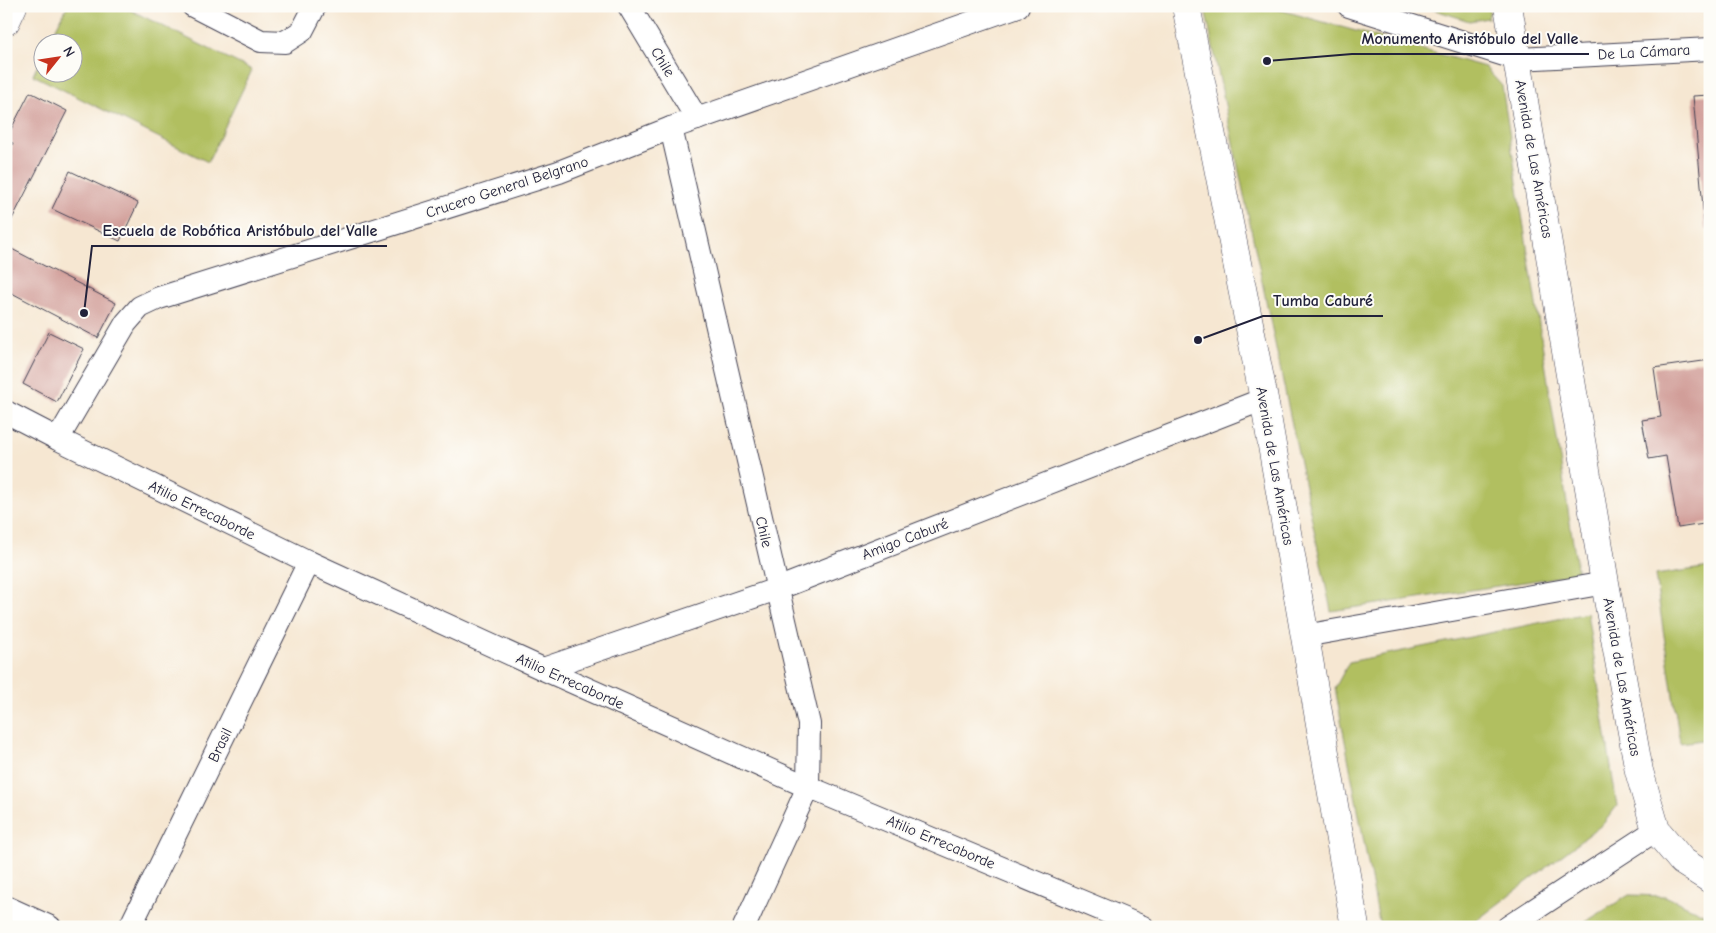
<svg xmlns="http://www.w3.org/2000/svg" width="1716" height="933" font-family="'Comic Neue',sans-serif">
<style>
.green{fill:#b1bf61;stroke:#6a704e}
.building{fill:#d19e99}
.lines{fill:none;stroke-linecap:round;stroke-linejoin:round}
.minor-casing{stroke:#424052;stroke-width:24}
.secondary-casing{stroke:#424052;stroke-width:29}
.minor{stroke:#fff;stroke-width:22}
.secondary{stroke:#fff;stroke-width:28}
.labels{text-anchor:middle;dominant-baseline:central;stroke-width:4;stroke-linejoin:round;paint-order:stroke}
.street-label{font-size:15px;fill:#22223b;stroke:#fdfcf7}
.leader{fill:none;stroke:#22223b;stroke-width:2}
.callout-dot{fill:#22223b;stroke:#fdfcf7;stroke-width:2}
.callout-label{font-size:16px;text-anchor:middle;font-weight:bold;fill:#22223b;stroke:#fdfcf7;stroke-width:4;stroke-linejoin:round;paint-order:stroke}
</style>
<rect width="100%" height="100%" fill="#fdfcf7"/>
<filter id="ink" filterUnits="userSpaceOnUse"><feTurbulence type="fractalNoise" baseFrequency=".02" numOctaves="2"/><feDisplacementMap in="SourceGraphic" scale="10" xChannelSelector="R" yChannelSelector="G"/><feConvolveMatrix kernelMatrix="1 2 1 2 8 2 1 2 1" color-interpolation-filters="sRGB"/></filter>
<filter id="wash" filterUnits="userSpaceOnUse"><feTurbulence type="fractalNoise" baseFrequency=".0096" numOctaves="4" result="noise"/><feDisplacementMap in="SourceGraphic" scale="20" xChannelSelector="R" yChannelSelector="G"/><feGaussianBlur stdDeviation="1.12" result="paint"/><feColorMatrix in="noise" values="0 0 0 0 0 0 0 0 0 0 0 0 0 0 0 0 0 1.4 0 .05"/><feComposite in="paint" operator="in"/></filter>
<g filter="url(#wash)">
<rect width="100%" height="100%" fill="#f6e7d2"/>
<!-- green -->
<g class="green">
<polygon points="67,6 122,6 252,70 208,162 33,75 42,56 42,72 72,72 72,42 49,42"/>
<polygon points="1207,6 1266,6 1485,67 1502,86 1578,574 1331,611 1205,9"/>
<polygon points="1423,6 1491,6 1488,18 1469,21"/>
<polygon points="1710,567 1710,739 1680,743 1655,575"/>
<polygon points="1587,613 1617,806 1603,824 1468,927 1380,927 1335,688 1349,662"/>
<polygon points="1629,895 1665,896 1710,917 1710,927 1577,927"/>
</g>
<g id="blocks">
<!-- building -->
<g class="building">
<polygon points="30,92 67,111 6,231 6,157 13,143 6,139"/>
<polygon points="1710,95 1710,229 1705,230 1693,96"/>
<polygon points="70,171 138,203 120,241 52,209"/>
<polygon points="6,246 116,303 98,338 6,290"/>
<polygon points="49,332 84,349 57,402 23,384"/>
<polygon points="1710,360 1710,523 1678,528 1666,456 1649,459 1642,420 1661,417 1654,368"/>
</g>
</g>
</g>
<g filter="url(#ink)">
<use href="#blocks" fill-opacity="0" stroke="#424052" stroke-width="1"/>
<g class="lines">
<defs>
<g id="minor">
<polyline points="193,6 261,41 285,42 302,31 315,6"/>
<polyline points="629,6 697,119"/>
<polyline points="1349,6 1517,59 1710,49"/>
<polyline points="671,128 809,724 808,787 744,927"/>
<polyline points="6,412 58,439 309,562 543,669 808,787 1143,927"/>
<polyline points="58,439 126,323 140,307 159,298 559,172 671,128 1018,6"/>
<polyline points="1304,636 1605,583"/>
<polyline points="543,669 777,589 1264,399"/>
<polyline points="6,907 50,927"/>
<polyline points="130,927 309,562"/>
<polyline points="1508,927 1656,830"/>
</g>
<g id="secondary">
<polyline points="1186,6 1264,399 1355,927"/>
<polyline points="1508,6 1605,583 1639,771 1656,830 1682,861 1710,879"/>
<polyline points="6,21 13,6"/>
</g>
</defs>
<!-- minor casing -->
<use href="#minor" class="minor-casing"/>
<!-- secondary casing -->
<use href="#secondary" class="secondary-casing"/>
<!-- minor -->
<use href="#minor" class="minor"/>
<!-- secondary -->
<use href="#secondary" class="secondary"/>
</g>
</g>
<g class="labels">
<!-- street labels -->
<g class="street-label">
<text transform="translate(1644 52) rotate(-3)">De La Cámara</text>
<text transform="translate(663 62) rotate(59)">Chile</text>
<text transform="translate(1534 159) rotate(80)">Avenida de Las Américas</text>
<text transform="translate(507 187) rotate(-18)">Crucero General Belgrano</text>
<text transform="translate(1275 466) rotate(80)">Avenida de Las Américas</text>
<text transform="translate(202 510) rotate(26)">Atilio Errecaborde</text>
<text transform="translate(764 532) rotate(77)">Chile</text>
<text transform="translate(905 539) rotate(-21)">Amigo Caburé</text>
<text transform="translate(1622 677) rotate(80)">Avenida de Las Américas</text>
<text transform="translate(570 681) rotate(24)">Atilio Errecaborde</text>
<text transform="translate(220 745) rotate(-64)">Brasil</text>
<text transform="translate(941 842) rotate(23)">Atilio Errecaborde</text>
</g>
</g>
<!-- callouts -->
<path class="leader" d="M1267 61L1352 54H1589M84 313L92 246H387M1198 340L1263 316H1383"/>
<g class="callout-dot">
<circle cx="1267" cy="61" r="5"/>
<circle cx="84" cy="313" r="5"/>
<circle cx="1198" cy="340" r="5"/>
</g>
<g class="callout-label">
<text x="1470" y="44">Monumento Aristóbulo del Valle</text>
<text x="240" y="236">Escuela de Robótica Aristóbulo del Valle</text>
<text x="1323" y="306">Tumba Caburé</text>
</g>
<!-- margin -->
<rect width="1716" height="933" fill="none" stroke="#fdfcf7" stroke-width="25"/>
<!-- north arrow -->
<g transform="translate(58 58) rotate(60)"><circle r="24" fill="#fdfcf7" stroke="#a5a5ac"/>
<path d="M0-4L9 19L0 12L-9 19Z" fill="#c8321e"/>
<text y="-8" font-size="14" font-weight="bold" text-anchor="middle" fill="#22223b">N</text>
</g>
</svg>
